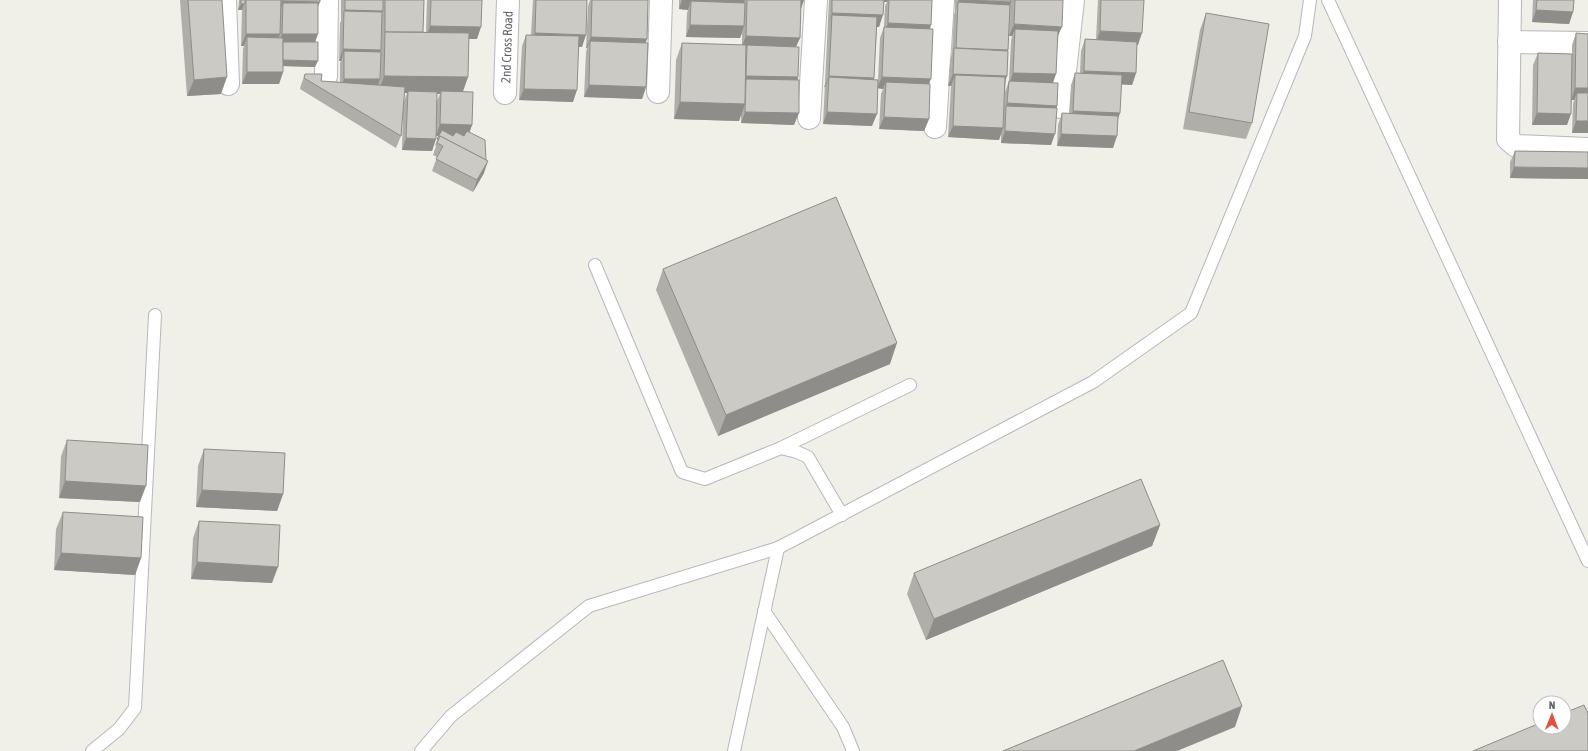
<svg xmlns="http://www.w3.org/2000/svg" width="1588" height="751" font-family="'Asap Condensed',sans-serif">
<style>
.lines{fill:none;stroke-linecap:round;stroke-linejoin:round}
.service-casing{stroke:#b5b8bc;stroke-width:14}
.minor-casing{stroke:#b5b8bc;stroke-width:24}
.service{stroke:#fff;stroke-width:12}
.minor{stroke:#fff;stroke-width:22}
.wall{fill:#afaea9;fill-rule:evenodd}
.shaded-wall{fill:#8f8d89}
.building{fill:#cccac4;stroke:#8f8d89}
.labels{text-anchor:middle;dominant-baseline:central;stroke-width:3;stroke-linejoin:round;paint-order:stroke}
.street-label{font-size:13px;fill:#5f6367;stroke:#fff}
</style>
<rect width="100%" height="100%" fill="#f0efe8"/>
<g class="lines">
<defs>
<g id="service">
<polyline points="1328,0 1588,561"/>
<polyline points="595,265 682,472 705,479 781,448 797,452 808,457 842,515"/>
<polyline points="781,448 910,385"/>
<polyline points="764,611 843,727 853,751"/>
<polyline points="92,751 119,729 135,708 155,315"/>
<polyline points="421,751 451,716 589,606 778,548"/>
<polyline points="734,751 778,548 1093,382 1191,313 1305,36 1310,0"/>
</g>
<g id="minor">
<polyline points="225,0 228,84"/>
<polyline points="1510,0 1508,139 1516,146 1588,149"/>
<polyline points="1509,42 1588,43"/>
<polyline points="326,76 327,0"/>
<polyline points="658,92 661,0"/>
<path id="s1" d="M505,93L508,0"/>
<polyline points="1061,107 1073,0"/>
<polyline points="809,118 816,0"/>
<polyline points="935,127 943,0"/>
</g>
</defs>
<!-- service casing -->
<use href="#service" class="service-casing"/>
<!-- minor casing -->
<use href="#minor" class="minor-casing"/>
<!-- service -->
<use href="#service" class="service"/>
<!-- minor -->
<use href="#minor" class="minor"/>
</g>
<!-- wall -->
<g class="wall">
<polygon points="180,0 222,0 221,94 187,96"/>
<polygon points="239,0 320,0 318,5 315,42 315,67 283,66 283,72 279,84 242,84 243,49 244,46 241,46 242,10 238,10"/>
<path d="M341,0H424L423,32H426L427,0H482L477,39H468V77L463,91L472,125L469,132L484,173L473,192L432,171L437,157L433,155L436,146L435,145L439,136H436L432,151L402,150L403,109L401,136L396,148L300,89L301,85L305,74L321,81L340,82V63L341,61H339L340,23L341,21ZM404,93H407L404,101ZM437,94H440L437,101Z"/>
<polygon points="533,0 587,0 582,47 579,46 573,102 519,100 522,46 526,35 531,35"/>
<polygon points="590,0 648,0 647,39 645,43 646,87 642,99 584,97 586,52 587,48 586,48 588,6"/>
<polygon points="679,0 804,0 800,9 800,38 796,46 798,77 798,80 794,125 741,123 741,114 739,121 674,119 676,60 682,43 742,45 742,33 740,38 686,37 687,13 688,10 679,9"/>
<path d="M829,0H932L930,29L929,119L924,131L879,129L881,94L883,89L878,88L872,126L823,124ZM884,2H887L885,6L884,27L880,38L878,80L874,79V78L877,27H879Z"/>
<path d="M955,0H1063L1058,37L1053,83L1057,106L1051,145L1001,143V132L999,140L948,137L951,86H948L950,60L952,53L954,14L955,12ZM1011,3L1009,36H1012L1011,41L1009,81L1005,92L1008,50Z"/>
<polygon points="1098,0 1144,0 1138,45 1137,45 1136,73 1132,85 1121,84 1118,119 1113,148 1057,146 1058,125 1062,113 1069,113 1071,85 1075,73 1080,73 1081,51 1085,39 1096,40"/>
<polygon points="1533,0 1574,0 1573,12 1569,24 1532,22"/>
<polygon points="1206,13 1252,123 1246,139 1183,129 1200,30"/>
<polygon points="1576,33 1588,133 1572,133 1573,104 1574,100 1572,100 1567,125 1532,125 1533,65 1538,53 1572,54 1572,45"/>
<polygon points="1515,151 1588,152 1588,179 1510,178 1510,162"/>
<polygon points="663,269 890,364 718,436 656,290"/>
<polygon points="67,440 140,502 59,498 61,456"/>
<polygon points="204,449 283,494 277,511 196,507 198,466"/>
<polygon points="63,512 141,558 135,575 54,570 56,529"/>
<polygon points="199,521 272,583 191,579 193,538"/>
<polygon points="1160,525 1152,546 926,640 907,594 914,573"/>
</g>
<!-- shaded-wall -->
<g class="shaded-wall">
<polygon points="682,0 745,0 741,11 691,1 688,10 679,9"/>
<polygon points="747,0 804,0 801,9 747,7"/>
<polygon points="884,0 888,0 887,2 883,2"/>
<polygon points="959,0 1011,2 1007,14 958,2 955,12"/>
<polygon points="282,1 320,2 315,13 283,3 279,13 278,13"/>
<polygon points="241,4 244,4 242,10 238,10"/>
<polygon points="345,10 383,11 378,23 344,13"/>
<polygon points="1536,10 1573,12 1569,24 1532,22"/>
<polygon points="832,13 883,15 879,27 831,25 832,15 828,25"/>
<polygon points="888,23 931,25 927,37 884,35"/>
<polygon points="1014,24 1062,27 1057,38 1015,29 1012,36 1009,36"/>
<polygon points="690,25 744,26 740,38 686,37"/>
<polygon points="430,26 481,27 477,39 426,38"/>
<polygon points="1100,31 1142,33 1138,45 1096,43"/>
<polygon points="535,33 586,35 582,47 531,45"/>
<polygon points="246,34 280,34 276,46 247,37 244,46 241,46"/>
<polygon points="282,34 318,34 314,45 278,45"/>
<polygon points="746,36 800,38 795,49 741,48"/>
<polygon points="591,37 647,39 642,51 590,41 587,48 586,48"/>
<polygon points="956,48 1008,50 1004,62 954,54"/>
<polygon points="343,49 381,50 377,61 344,51 341,61 339,61"/>
<polygon points="282,60 318,61 315,67 280,66"/>
<polygon points="1084,71 1136,73 1132,85 1079,82"/>
<polygon points="247,72 283,72 279,84 242,84"/>
<polygon points="1013,73 1056,74 1052,86 1009,84"/>
<polygon points="953,74 1007,76 1003,88 955,75 951,86 948,86"/>
<polygon points="384,76 468,77 462,94 441,91 440,94 407,93 408,91 407,93 378,93"/>
<polygon points="746,76 798,77 794,89 746,79 743,88"/>
<polygon points="829,76 874,78 870,90 829,77 825,87 824,87"/>
<polygon points="227,77 221,94 187,96 194,80"/>
<polygon points="882,77 931,79 926,91 886,82 883,89 877,88"/>
<polygon points="344,79 380,79 376,91 340,91"/>
<polygon points="589,85 646,87 642,99 584,97"/>
<polygon points="1575,88 1588,88 1588,100 1577,93 1574,100 1571,100"/>
<polygon points="524,89 577,90 573,102 519,100"/>
<polygon points="680,102 745,104 739,121 674,119"/>
<polygon points="1007,103 1057,106 1053,117 1006,106"/>
<polygon points="1073,111 1120,113 1116,125 1069,123"/>
<polygon points="745,112 799,113 794,125 741,123"/>
<polygon points="827,112 877,114 872,126 823,124"/>
<polygon points="1537,113 1571,114 1567,125 1532,125"/>
<polygon points="884,117 929,119 924,131 879,129"/>
<polygon points="1576,121 1588,121 1588,133 1572,133"/>
<polygon points="440,124 472,125 468,137 436,136"/>
<polygon points="953,126 1003,128 999,140 948,137"/>
<polygon points="1005,131 1055,134 1051,145 1001,143"/>
<polygon points="1061,134 1117,136 1113,148 1057,146"/>
<polygon points="406,138 436,139 432,151 402,150"/>
<polygon points="488,161 484,173 473,192 477,180"/>
<polygon points="1514,167 1588,168 1588,179 1510,178"/>
<polygon points="897,343 890,364 718,436 726,415"/>
<polygon points="65,481 146,486 140,502 59,498"/>
<polygon points="202,490 283,494 277,511 196,507"/>
<polygon points="1160,525 1152,546 926,640 934,619"/>
<polygon points="61,553 141,558 135,575 54,570"/>
<polygon points="197,562 278,567 272,583 191,579"/>
<polygon points="1242,706 1235,727 1177,751 1134,751"/>
</g>
<!-- building -->
<g class="building">
<polygon points="188,0 222,0 227,77 194,80"/>
<polygon points="241,0 246,0 244,4 241,4"/>
<polygon points="246,0 281,0 280,34 246,34"/>
<polygon points="282,0 320,0 320,2 282,1"/>
<polygon points="345,0 383,0 383,11 345,10"/>
<polygon points="385,0 424,0 423,32 385,32"/>
<polygon points="431,0 482,0 481,27 430,26"/>
<polygon points="536,0 587,0 586,35 535,33"/>
<polygon points="592,0 648,0 647,39 591,37"/>
<polygon points="747,0 801,0 800,38 746,36"/>
<polygon points="832,0 884,0 883,15 832,13"/>
<polygon points="889,0 932,0 931,25 888,23"/>
<polygon points="964,0 1011,0 1011,2"/>
<polygon points="1015,0 1063,0 1062,27 1014,24"/>
<polygon points="1101,0 1144,0 1142,33 1100,31"/>
<polygon points="1537,0 1574,0 1573,12 1536,10"/>
<polygon points="691,1 745,3 744,26 690,25"/>
<polygon points="958,2 1010,5 1008,50 956,48"/>
<polygon points="283,3 318,3 318,34 282,34"/>
<polygon points="344,11 382,12 381,50 343,49"/>
<polygon points="1206,13 1269,24 1252,123 1189,112"/>
<polygon points="832,15 877,17 874,78 829,76"/>
<polygon points="884,27 933,29 931,79 882,77"/>
<polygon points="1015,29 1058,31 1056,74 1013,73"/>
<polygon points="385,32 469,33 468,77 384,76"/>
<polygon points="1576,33 1588,34 1588,88 1575,88"/>
<polygon points="526,35 579,36 577,90 524,89"/>
<polygon points="247,37 283,38 283,72 247,72"/>
<polygon points="1085,39 1137,42 1136,73 1084,71"/>
<polygon points="590,41 648,43 646,87 589,85"/>
<polygon points="283,42 318,42 318,61 283,60"/>
<polygon points="682,43 746,45 745,104 680,102"/>
<polygon points="747,45 799,47 798,77 746,76"/>
<polygon points="954,48 1008,51 1007,76 953,74"/>
<polygon points="344,51 381,52 380,79 344,79"/>
<polygon points="1538,53 1572,54 1571,114 1537,113"/>
<polygon points="1075,73 1122,75 1120,113 1073,111"/>
<polygon points="305,74 322,74 321,81 405,87 401,136 304,78"/>
<polygon points="955,75 1005,77 1003,128 953,126"/>
<polygon points="829,77 878,80 877,114 827,112"/>
<polygon points="746,79 799,80 799,113 745,112"/>
<polygon points="1009,81 1058,83 1057,106 1007,103"/>
<polygon points="886,82 930,84 929,119 884,117"/>
<polygon points="408,91 437,92 436,139 406,138"/>
<polygon points="441,91 473,92 472,125 440,124"/>
<polygon points="1577,93 1588,93 1588,121 1576,121"/>
<polygon points="1006,106 1057,108 1055,134 1005,131"/>
<polygon points="1062,113 1118,116 1117,136 1061,134"/>
<polygon points="442,130 453,136 456,132 464,136 467,131 485,140 486,160 440,136 439,140 437,139"/>
<polygon points="440,136 488,161 477,180 436,159 443,146 437,143"/>
<polygon points="1515,151 1588,152 1588,168 1514,167"/>
<polygon points="836,197 897,343 726,415 663,269"/>
<polygon points="67,440 148,445 146,486 65,481"/>
<polygon points="204,449 285,453 283,494 202,490"/>
<polygon points="1141,479 1160,525 934,619 914,573"/>
<polygon points="63,512 143,517 141,558 61,553"/>
<polygon points="199,521 280,525 278,567 197,562"/>
<polygon points="1223,660 1242,706 1134,751 1003,751"/>
<polygon points="1584,705 1588,713 1588,751 1473,751 1540,723 1540,727 1564,727 1564,713"/>
</g>
<g class="labels">
<!-- street labels -->
<g class="street-label">
<text stroke="none"><textPath href="#s1" startOffset="46">2nd Cross Road</textPath></text>
</g>
</g>
<!-- north arrow -->
<g transform="translate(1552 715) rotate(1)"><circle r="19" fill="#ffffff" stroke="#bfc1c2"/>
<path d="M0-3L7 15L0 10L-7 15Z" fill="#e14f3d"/>
<text y="-6" font-size="11" font-weight="bold" text-anchor="middle" fill="#5f6367">N</text>
</g>
</svg>
